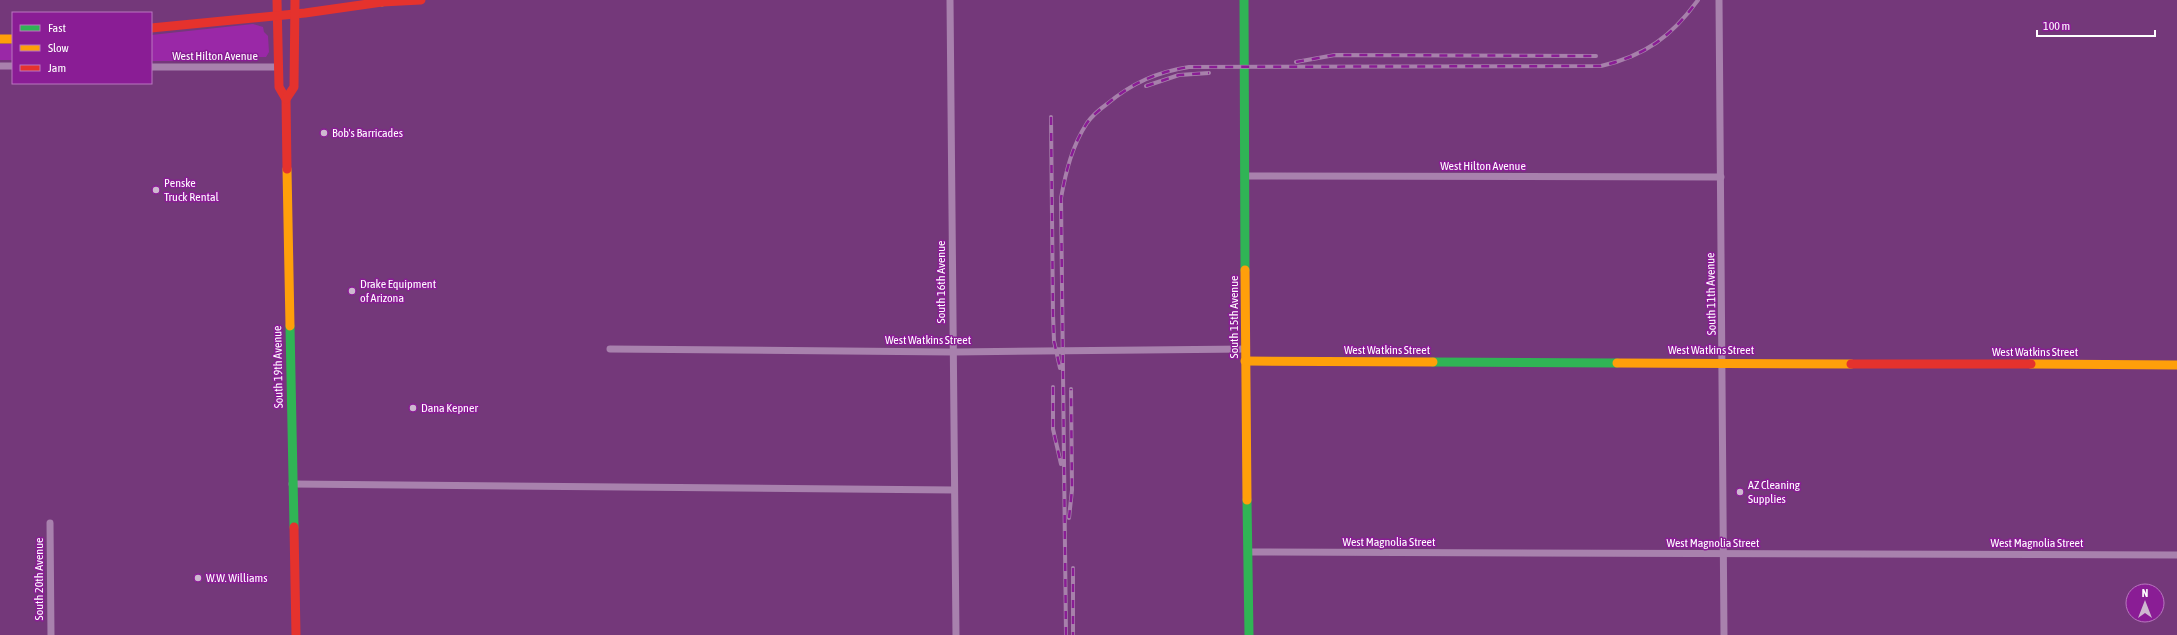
<svg xmlns="http://www.w3.org/2000/svg" width="2177" height="635" font-family="'Asap Condensed',sans-serif">
<style>
.green{fill:#9a28a7}
.lines{fill:none;stroke-linecap:round;stroke-linejoin:round}
.street{stroke:#a881ad;stroke-width:7}
.fast{stroke:#30b455;stroke-width:9}
.slow{stroke:#ff9f0a;stroke-width:9}
.jam{stroke:#e5322d;stroke-width:9}
.rail-casing{stroke:#a780ab;stroke-width:4}
.rail{stroke:#8a1d95;stroke-width:2.5;stroke-dasharray:8;stroke-linecap:butt}
.poi-dot{fill:#ceb9d0;stroke:#8a1d95;stroke-width:1.5}
.labels{text-anchor:middle;dominant-baseline:central;stroke-width:3;stroke-linejoin:round;paint-order:stroke}
.street-label{font-size:12px;fill:#fff;stroke:#8a1d95}
.poi-label{font-size:12px;fill:#fff;stroke:#8a1d95;text-anchor:start}
</style>
<rect width="100%" height="100%" fill="#74387a"/>
<!-- green -->
<g class="green">
<polygon points="253,24 263,27 264,32 268,36 269,52 266,57 233,57 228,58 228,61 151,61 151,35"/>
<rect x="0" y="44" width="13" height="16"/>
</g>
<g class="lines">
<!-- street -->
<g class="street">
<polyline points="950,0 956,635"/>
<polyline points="1719,0 1724,635"/>
<polyline points="0,66 13,66"/>
<polyline points="151,67 278,67"/>
<polyline points="1245,176 1721,177"/>
<polyline points="610,349 953,352 1246,349"/>
<polyline points="292,484 954,490"/>
<polyline points="50,523 51,635"/>
<polyline points="1249,552 2177,555"/>
</g>
<!-- fast -->
<g class="fast">
<polyline points="1244,0 1245,270"/>
<polyline points="290,326 294,527"/>
<polyline points="1433,362 1617,363"/>
<polyline points="1247,500 1249,635"/>
</g>
<!-- slow -->
<g class="slow">
<polyline points="382,2 390,0"/>
<polyline points="0,39 13,39"/>
<polyline points="287,169 290,326"/>
<polyline points="1245,270 1247,500"/>
<polyline points="1245,361 1433,362"/>
<polyline points="1617,363 1851,364"/>
<polyline points="2031,364 2177,365"/>
</g>
<!-- jam -->
<g class="jam">
<polyline points="277,0 279,87 286,99 287,169"/>
<polyline points="151,28 305,13 382,2 421,0"/>
<polyline points="286,99 294,87 295,0"/>
<polyline points="1851,364 2031,364"/>
<polyline points="294,527 296,635"/>
</g>
<defs>
<g id="rail">
<polyline points="1296,62 1335,55 1596,56"/>
<polyline points="1146,86 1179,75 1209,73"/>
<polyline points="1051,117 1053,315 1054,341 1060,368"/>
<polyline points="1053,387 1053,429 1061,464"/>
<polyline points="1069,518 1072,490 1071,389"/>
<polyline points="1073,568 1073,635"/>
<path d="M1066,635L1061,198C1066,171 1072,146 1087,123C1092,116 1100,109 1107,104C1132,83 1157,72 1189,67L1601,66C1645,56 1672,36 1698,0"/>
</g>
</defs>
<!-- rail casing -->
<use href="#rail" class="rail-casing"/>
<!-- rail -->
<use href="#rail" class="rail"/>
</g>
<!-- markers -->
<g class="poi-dot">
<circle cx="324" cy="133" r="4"/>
<circle cx="156" cy="190" r="4"/>
<circle cx="352" cy="291" r="4"/>
<circle cx="413" cy="408" r="4"/>
<circle cx="1740" cy="492" r="4"/>
<circle cx="198" cy="578" r="4"/>
</g>
<g class="labels">
<!-- street labels -->
<g class="street-label">
<text x="215" y="56">West Hilton Avenue</text>
<text x="1483" y="166">West Hilton Avenue</text>
<text transform="translate(941 282) rotate(-90)">South 16th Avenue</text>
<text transform="translate(1711 294) rotate(-91)">South 11th Avenue</text>
<text transform="translate(1234 317) rotate(-90)">South 15th Avenue</text>
<text x="928" y="340">West Watkins Street</text>
<text x="1387" y="350">West Watkins Street</text>
<text x="1711" y="350">West Watkins Street</text>
<text x="2035" y="352">West Watkins Street</text>
<text transform="translate(278 367) rotate(-91)">South 19th Avenue</text>
<text x="1389" y="542">West Magnolia Street</text>
<text x="1713" y="543">West Magnolia Street</text>
<text x="2037" y="543">West Magnolia Street</text>
<text transform="translate(39 579) rotate(-90)">South 20th Avenue</text>
</g>
<!-- poi labels -->
<g class="poi-label">
<text x="332" y="133">Bob's Barricades</text>
<text x="164" y="183">Penske<tspan x="164" dy="14">Truck Rental</tspan></text>
<text x="360" y="284">Drake Equipment<tspan x="360" dy="14">of Arizona</tspan></text>
<text x="421" y="408">Dana Kepner</text>
<text x="1748" y="485">AZ Cleaning<tspan x="1748" dy="14">Supplies</tspan></text>
<text x="206" y="578">W.W. Williams</text>
</g>
</g>
<!-- legend -->
<rect x="12" y="12" width="140" height="72" fill="#8a1d95" stroke="#b977bf"/>
<rect x="20" y="25" width="20" height="6" fill="#30b455" stroke="#b977bf"/>
<text x="48" y="32" font-size="12" fill="#ffffff">Fast</text>
<rect x="20" y="45" width="20" height="6" fill="#ff9f0a" stroke="#b977bf"/>
<text x="48" y="52" font-size="12" fill="#ffffff">Slow</text>
<rect x="20" y="65" width="20" height="6" fill="#e5322d" stroke="#b977bf"/>
<text x="48" y="72" font-size="12" fill="#ffffff">Jam</text>
<!-- north arrow -->
<g transform="translate(2145 603)"><circle r="19" fill="#8a1d95" stroke="#b977bf"/>
<path d="M0-3L7 15L0 10L-7 15Z" fill="#ceb9d0"/>
<text y="-6" font-size="11" font-weight="bold" text-anchor="middle" fill="#ffffff">N</text>
</g>
<!-- scale -->
<path d="M2037 30v6h118v-6" fill="none" stroke="#ffffff" stroke-width="2"/>
<text x="2043" y="30" font-size="12" fill="#ffffff" stroke="#8a1d95" stroke-width="3" paint-order="stroke">100 m</text>
</svg>
